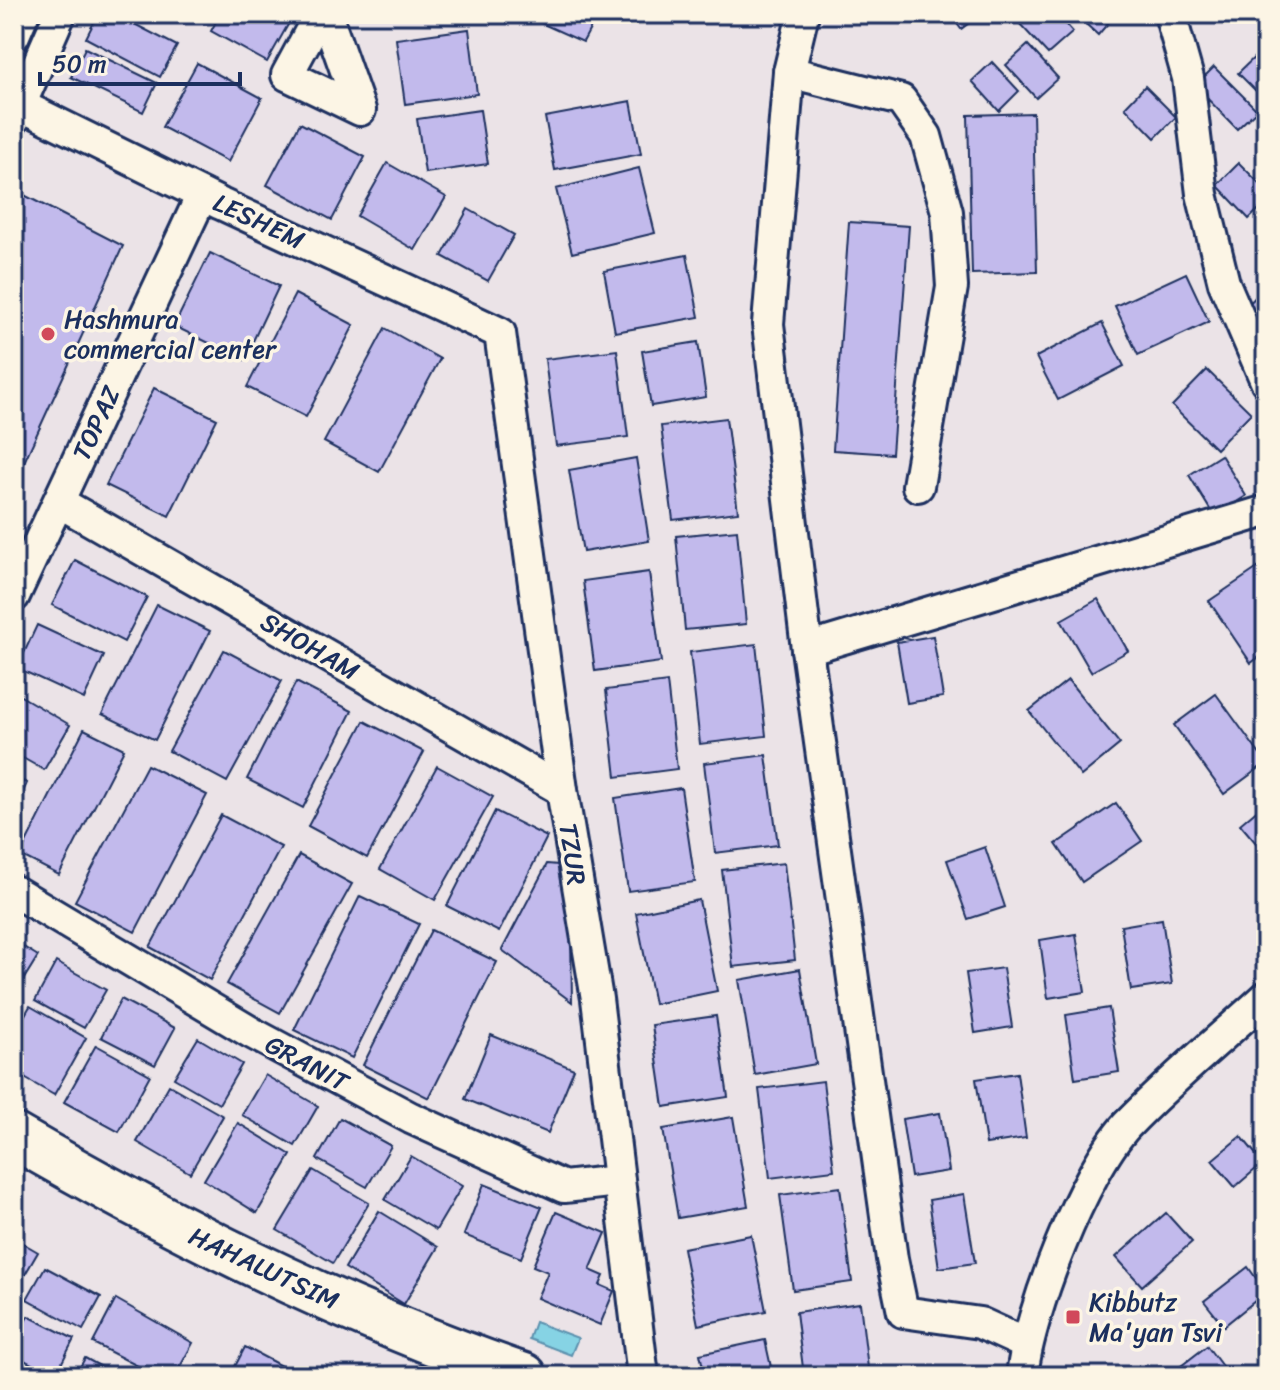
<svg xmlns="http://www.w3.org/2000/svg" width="1280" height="1390" font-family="Sriracha,sans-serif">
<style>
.water{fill:#86d3e4;stroke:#5b91ae;stroke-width:2}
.building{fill:#c2baec;stroke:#1b2f5e;stroke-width:2}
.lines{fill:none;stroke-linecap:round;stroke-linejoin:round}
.street-casing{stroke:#1b2f5e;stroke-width:36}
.secondary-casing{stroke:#1b2f5e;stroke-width:50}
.street{stroke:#fcf5e5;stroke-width:30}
.secondary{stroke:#fcf5e5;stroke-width:44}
.poi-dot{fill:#d1495b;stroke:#fcf5e5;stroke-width:3}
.labels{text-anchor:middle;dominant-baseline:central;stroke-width:7;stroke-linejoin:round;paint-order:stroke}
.street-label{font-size:26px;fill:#1b2f5e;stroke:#fcf5e5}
.poi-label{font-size:26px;fill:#1b2f5e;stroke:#fcf5e5;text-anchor:start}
</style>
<rect width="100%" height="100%" fill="#ebe3e7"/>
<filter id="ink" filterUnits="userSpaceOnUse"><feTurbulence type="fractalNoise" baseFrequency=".0125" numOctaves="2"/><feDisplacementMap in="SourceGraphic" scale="16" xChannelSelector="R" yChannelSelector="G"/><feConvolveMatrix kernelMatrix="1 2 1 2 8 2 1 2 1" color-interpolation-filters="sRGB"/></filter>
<g filter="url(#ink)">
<!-- water -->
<polygon class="water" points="535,1322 578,1338 571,1355 529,1339"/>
<!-- building -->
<g class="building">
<polygon points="98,14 115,14 177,46 160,77 86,38"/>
<polygon points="220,14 294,14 267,62 211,31"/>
<polygon points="521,14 598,14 583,42"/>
<polygon points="950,14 981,14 961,29"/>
<polygon points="1029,14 1057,14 1073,32 1048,54 1019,23"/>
<polygon points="1075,14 1116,14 1098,35"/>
<polygon points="469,29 477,94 405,104 396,39"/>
<polygon points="1028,45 1058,78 1036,98 1006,65"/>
<polygon points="85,48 157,83 143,112 71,77"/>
<polygon points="1261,51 1266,56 1266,101 1238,73"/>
<polygon points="992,62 1019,91 999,111 972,81"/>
<polygon points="197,63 262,98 228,162 162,127"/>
<polygon points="1214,67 1257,110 1237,129 1195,86"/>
<polygon points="1145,86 1176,117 1155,138 1125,107"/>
<polygon points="631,101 641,154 555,170 545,117"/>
<polygon points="480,110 488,164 425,173 417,119"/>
<polygon points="1033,113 1037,272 972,274 968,115"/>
<polygon points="300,123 365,157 332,220 267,185"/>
<polygon points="387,163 446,197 415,250 357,216"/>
<polygon points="1239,163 1266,190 1266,202 1249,219 1217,185"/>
<polygon points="639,168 655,233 572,253 556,189"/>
<polygon points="24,195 123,246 14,484 14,216"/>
<polygon points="468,209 514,235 488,281 442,256"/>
<polygon points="849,222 909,226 892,454 833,450"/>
<polygon points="210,253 279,286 244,360 174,326"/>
<polygon points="687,255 699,317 615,332 604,271"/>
<polygon points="1186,273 1209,322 1138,355 1115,306"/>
<polygon points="1263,289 1266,291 1266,328 1245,308"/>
<polygon points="295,294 354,325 306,417 247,387"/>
<polygon points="1102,323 1124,366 1058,400 1036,357"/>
<polygon points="385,328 440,359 379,472 324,442"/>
<polygon points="698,342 706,397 651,406 642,351"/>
<polygon points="617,350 628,437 556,446 545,359"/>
<polygon points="1207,370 1251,413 1216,449 1172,406"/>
<polygon points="154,388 217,419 169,516 106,485"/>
<polygon points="726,418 738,512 673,520 661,426"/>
<polygon points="1221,455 1246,496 1214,516 1189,475"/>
<polygon points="636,458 649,541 583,552 569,470"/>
<polygon points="737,530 746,624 685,630 676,536"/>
<polygon points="75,560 147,597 124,642 52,605"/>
<polygon points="1265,563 1266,652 1251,663 1209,601"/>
<polygon points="649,572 661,662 595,671 583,581"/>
<polygon points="1098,599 1128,651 1091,672 1061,620"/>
<polygon points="157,605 210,631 155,740 102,714"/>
<polygon points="37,625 104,656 84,699 17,668"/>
<polygon points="933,636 943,697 907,703 897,642"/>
<polygon points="756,644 766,736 700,744 690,652"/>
<polygon points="224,650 282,681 227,782 169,751"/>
<polygon points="1068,680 1120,744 1081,776 1029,711"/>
<polygon points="296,682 352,711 303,808 247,779"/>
<polygon points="667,682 677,769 616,777 606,690"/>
<polygon points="14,692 70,725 44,770 14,753"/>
<polygon points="1216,694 1266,763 1224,794 1174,725"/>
<polygon points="364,721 424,752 367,858 308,826"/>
<polygon points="84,729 124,749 59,875 20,855"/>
<polygon points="766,755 778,845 715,853 704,763"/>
<polygon points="147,765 207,795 135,932 75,901"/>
<polygon points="437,766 493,797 435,900 380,869"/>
<polygon points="14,777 27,783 14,812"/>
<polygon points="681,788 695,882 628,891 615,798"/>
<polygon points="1266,802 1266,855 1240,824"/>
<polygon points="1116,803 1142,841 1082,882 1056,844"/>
<polygon points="495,811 547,837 499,932 447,906"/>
<polygon points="221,815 281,847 210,980 150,947"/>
<polygon points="985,847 1005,907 968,919 947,860"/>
<polygon points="299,855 352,884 280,1013 227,984"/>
<polygon points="784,863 795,960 733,967 722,870"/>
<polygon points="547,864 570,866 572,1002 502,950"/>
<polygon points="360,896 419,924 352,1058 294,1030"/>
<polygon points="699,900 717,991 654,1004 636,913"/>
<polygon points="1162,919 1172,984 1131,990 1121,926"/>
<polygon points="431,930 497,962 429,1098 363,1065"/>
<polygon points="1076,934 1085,992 1048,998 1040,940"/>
<polygon points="14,941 38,956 14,995"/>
<polygon points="56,962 106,990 84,1028 35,1001"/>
<polygon points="1003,968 1012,1027 975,1033 966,973"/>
<polygon points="800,969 816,1064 755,1075 739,980"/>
<polygon points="121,999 175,1028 155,1065 101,1037"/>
<polygon points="30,1006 86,1038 54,1095 14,1072 14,1034"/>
<polygon points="1109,1008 1119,1072 1075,1079 1066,1015"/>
<polygon points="716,1016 728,1097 664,1107 652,1025"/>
<polygon points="491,1035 574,1069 548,1133 465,1099"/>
<polygon points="198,1038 242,1064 219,1104 174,1078"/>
<polygon points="96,1045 150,1075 119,1132 64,1102"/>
<polygon points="1017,1073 1026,1138 986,1144 976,1079"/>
<polygon points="265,1075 318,1106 295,1146 242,1115"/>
<polygon points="823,1081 834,1170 770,1178 759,1089"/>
<polygon points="169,1085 223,1116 190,1173 137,1142"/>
<polygon points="940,1113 949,1171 911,1177 902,1119"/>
<polygon points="733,1117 748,1206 678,1218 663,1129"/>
<polygon points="340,1118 391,1146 367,1187 317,1159"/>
<polygon points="238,1123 291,1155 257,1213 204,1180"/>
<polygon points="1241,1136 1263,1163 1235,1187 1212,1160"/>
<polygon points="411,1156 462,1186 436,1230 385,1200"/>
<polygon points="313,1170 369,1203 333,1263 277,1230"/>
<polygon points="484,1184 542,1207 521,1258 464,1235"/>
<polygon points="840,1187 852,1282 793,1290 780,1195"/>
<polygon points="964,1194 975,1263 939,1268 929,1200"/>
<polygon points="379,1211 438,1247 404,1304 345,1268"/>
<polygon points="556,1212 606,1233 590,1270 604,1276 600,1285 614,1291 600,1325 537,1298 548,1272 533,1266"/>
<polygon points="1166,1213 1192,1242 1142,1286 1116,1257"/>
<polygon points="751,1235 766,1311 698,1325 683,1248"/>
<polygon points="14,1238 38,1252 16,1290 14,1289"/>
<polygon points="45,1267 101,1297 83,1330 27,1299"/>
<polygon points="1248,1267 1266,1292 1224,1326 1204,1301"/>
<polygon points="116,1299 193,1343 175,1376 157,1376 93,1343"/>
<polygon points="860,1303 869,1376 804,1376 796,1312"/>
<polygon points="28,1316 74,1339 55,1376 14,1355 14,1343"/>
<polygon points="765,1340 773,1376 705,1376 700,1354"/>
<polygon points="1207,1346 1227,1373 1223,1376 1168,1376"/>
<polygon points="245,1347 300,1376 230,1376"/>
<polygon points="85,1358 118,1376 75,1376"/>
</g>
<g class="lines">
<defs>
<g id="street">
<polyline points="320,14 287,75 360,110 326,14"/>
<polyline points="1170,14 1188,78 1202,194 1224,283 1266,381"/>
<polyline points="14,35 23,14"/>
<polyline points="789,72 803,14"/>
<polyline points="14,102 221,204 500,333 562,790 597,999 643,1376"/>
<polyline points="14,119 60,14"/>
<polyline points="918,486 952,287 947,212 926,136 901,100 789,72 768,324 807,649 892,1259 903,1312 980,1323 1026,1344"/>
<polyline points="59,502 562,790"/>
<polyline points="14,596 202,195"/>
<polyline points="807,649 1266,511"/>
<polyline points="14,891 252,1033 411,1118 564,1187 618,1181"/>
<path d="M1022,1376C1029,1312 1083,1173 1127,1125C1170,1080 1220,1039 1266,997"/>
</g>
<path id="secondary" d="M14,1136C177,1231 346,1315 524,1376"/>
</defs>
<!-- street casing -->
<use href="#street" class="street-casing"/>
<!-- secondary casing -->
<use href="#secondary" class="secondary-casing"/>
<!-- street -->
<use href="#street" class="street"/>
<!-- secondary -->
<use href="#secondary" class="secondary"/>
</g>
</g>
<!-- markers -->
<g class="poi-dot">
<circle cx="48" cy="334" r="8"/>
<rect x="1065" y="1309" width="16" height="16" rx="4"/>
</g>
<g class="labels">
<!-- street labels -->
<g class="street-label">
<text transform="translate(259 221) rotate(25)">LESHEM</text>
<text transform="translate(96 423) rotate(-65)">TOPAZ</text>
<text transform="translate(310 646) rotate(30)">SHOHAM</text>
<text transform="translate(573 854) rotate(81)">TZUR</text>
<text transform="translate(307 1063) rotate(28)">GRANIT</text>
<text transform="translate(264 1268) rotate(25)">HAHALUTSIM</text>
</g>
<!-- poi labels -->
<g class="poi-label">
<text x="64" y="319">Hashmura<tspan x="64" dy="30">commercial center</tspan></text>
<text x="1089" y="1302">Kibbutz<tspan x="1089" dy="30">Ma'yan Tsvi</tspan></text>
</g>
</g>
<!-- margin -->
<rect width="1280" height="1390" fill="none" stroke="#fcf5e5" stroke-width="48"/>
<rect x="24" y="24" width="1232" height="1342" fill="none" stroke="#1b2f5e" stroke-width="3" filter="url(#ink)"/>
<!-- scale -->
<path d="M40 72v12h200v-12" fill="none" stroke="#1b2f5e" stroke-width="4"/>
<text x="52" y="72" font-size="24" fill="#1b2f5e" stroke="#fcf5e5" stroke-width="6" paint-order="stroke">50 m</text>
</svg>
